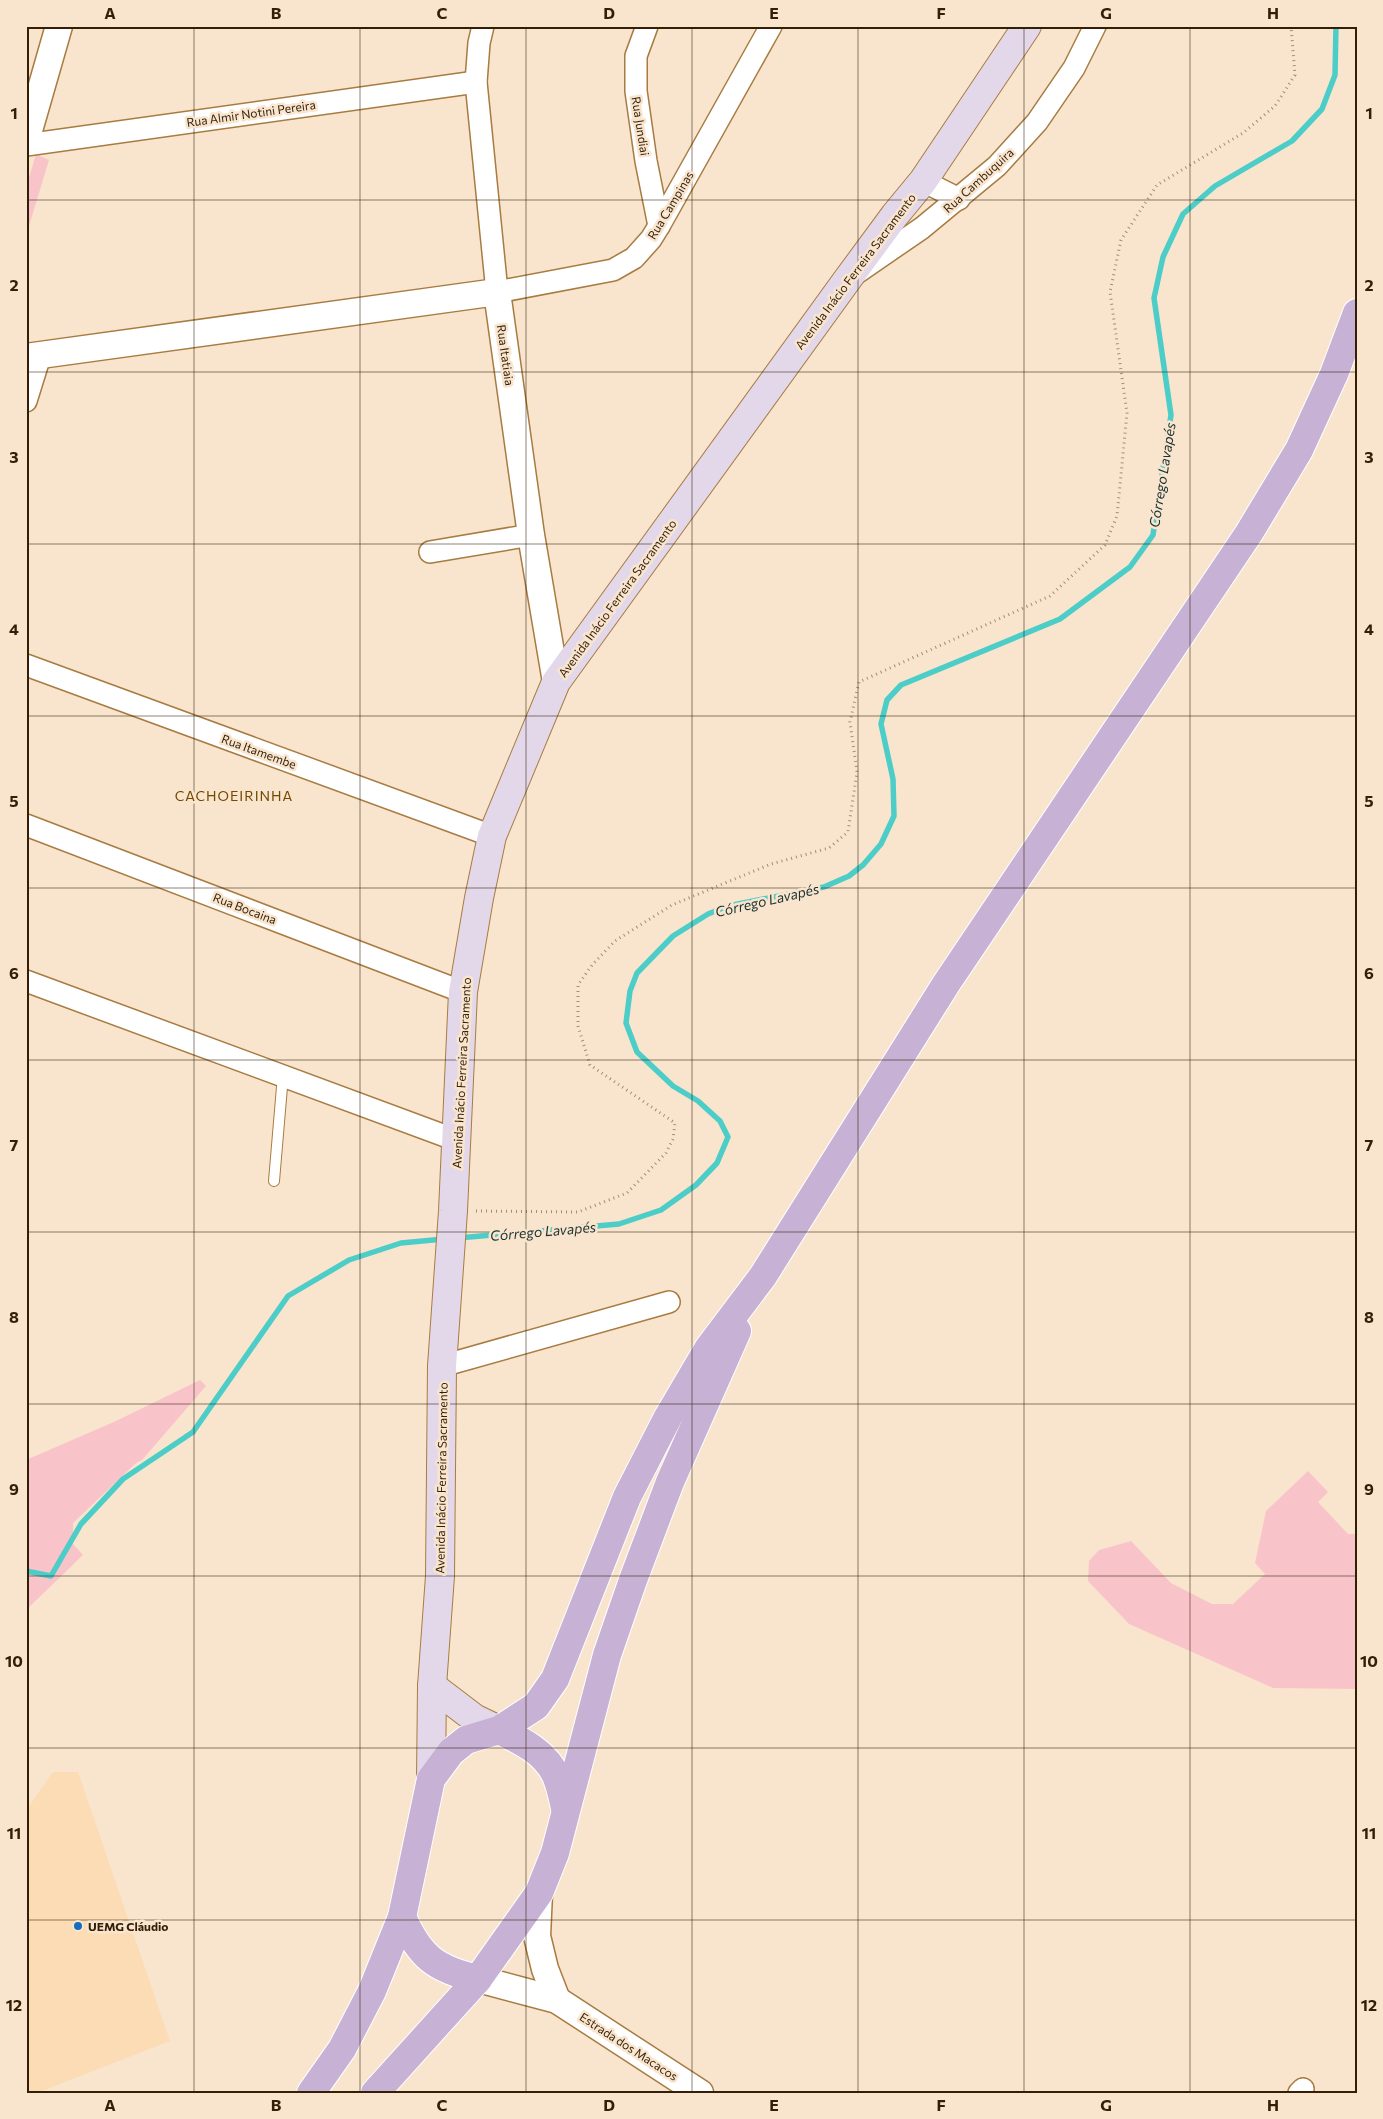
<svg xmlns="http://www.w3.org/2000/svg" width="1383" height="2119" font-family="Commissioner,sans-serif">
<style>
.built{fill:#fcdcb5}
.green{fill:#f8c4c9}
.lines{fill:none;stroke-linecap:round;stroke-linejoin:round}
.stream{stroke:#4dcdc8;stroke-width:5.5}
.service-casing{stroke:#a87b41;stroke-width:12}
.minor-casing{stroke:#a87b41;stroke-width:24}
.tertiary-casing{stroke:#a87b41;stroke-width:29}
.secondary-casing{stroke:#a87b41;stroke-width:30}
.primary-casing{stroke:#fff;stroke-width:30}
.path{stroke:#a28e76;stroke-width:3;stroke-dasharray:1 4;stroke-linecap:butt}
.service{stroke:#fff;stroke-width:10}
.minor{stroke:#fff;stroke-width:21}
.tertiary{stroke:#fff;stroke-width:26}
.secondary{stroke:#e3d8ea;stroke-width:28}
.primary{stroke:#c7b1d4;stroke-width:28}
.grid{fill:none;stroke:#321f06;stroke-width:1;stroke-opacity:0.55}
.poi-dot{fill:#186dbb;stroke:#f9e5ce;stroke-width:2}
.labels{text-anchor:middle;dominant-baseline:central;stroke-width:5;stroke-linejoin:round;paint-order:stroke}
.street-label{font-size:12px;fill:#321f06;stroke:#f9e5ce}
.poi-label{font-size:12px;font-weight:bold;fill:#321f06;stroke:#f9e5ce;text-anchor:start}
.water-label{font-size:14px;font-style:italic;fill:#1c3231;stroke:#f9e5ce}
.neighbourhood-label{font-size:14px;letter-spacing:1px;fill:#724801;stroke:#f9e5ce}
.neatline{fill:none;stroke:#321f06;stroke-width:2}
.grid-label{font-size:16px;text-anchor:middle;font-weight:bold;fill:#321f06}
</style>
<rect width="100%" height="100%" fill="#f9e5ce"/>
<!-- built -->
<polygon class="built" points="53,1772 78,1772 170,2041 37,2093 26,2093 26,1810"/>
<!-- green -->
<g class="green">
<polygon points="36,154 49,160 26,236 26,188"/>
<polygon points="200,1380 206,1386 142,1460 136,1463 73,1523 73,1544 83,1555 26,1610 26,1460 116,1421"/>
<polygon points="1308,1471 1328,1492 1318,1502 1348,1534 1357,1534 1357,1689 1273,1688 1129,1624 1088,1581 1089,1561 1099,1550 1131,1541 1171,1583 1212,1604 1233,1604 1265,1574 1255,1563 1266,1511"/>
</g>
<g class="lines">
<!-- stream -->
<g class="stream">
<polyline points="458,1238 619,1224 661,1210 696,1185 717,1163 728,1137 720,1121 698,1101 673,1086 637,1052 626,1023 630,991 637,973 673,936 708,914 728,906 824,887 849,876 863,865 881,844 894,816 893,779 881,724 887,700 901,685 1060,619 1130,567 1153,535 1171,415 1154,298 1163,257 1183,214 1215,186 1292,141 1322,109 1335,75 1336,26"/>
<polyline points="26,1571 51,1576 81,1524 123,1479 193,1432 288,1296 349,1260 401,1243 444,1239"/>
</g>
<defs>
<polyline id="service" points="274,1181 283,1075"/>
<g id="minor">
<polyline points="483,26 479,43 476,82 497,292 613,270 634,258 651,239 659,226 771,26"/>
<polyline points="647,26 636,56 636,91 646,161 659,226"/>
<polyline points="26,145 476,82"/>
<polyline points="923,181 959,199"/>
<polyline points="858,272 922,228 997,166 1037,122 1074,68 1095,26"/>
<polyline points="26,401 40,356"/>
<polyline points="430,552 531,535"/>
<polyline points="26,665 492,836"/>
<polyline points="26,825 463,992"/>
<polyline points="26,981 456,1140"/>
<polyline points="442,1366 669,1302"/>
<polyline points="1299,2093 1303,2089"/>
</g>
<g id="tertiary">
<polyline points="26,141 59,26"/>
<polyline points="26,357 497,292 531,535 556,682"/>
<polyline points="539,1893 537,1936 545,1969 557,2000"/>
<polyline points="478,1979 557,2000 700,2093"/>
</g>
<g id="secondary">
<polyline points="432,1686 474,1718 499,1730"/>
<polyline points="431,1779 432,1686 440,1576 442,1366 453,1211 463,992 479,898 492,836 556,682 847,280 895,215 923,181 1027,26"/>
</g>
<g id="primary">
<path d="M499,1730C522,1741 547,1753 557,1778C561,1788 563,1799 565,1808"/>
<path d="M402,1917C420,1957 435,1969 478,1979"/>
<polyline points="311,2093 342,2049 372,1991 402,1917 431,1779 451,1752 466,1740 499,1730 536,1706 555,1679 627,1497 668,1417 708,1349 763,1276 946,984 1249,533 1299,450 1334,374 1357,313"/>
<polyline points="375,2093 478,1979 539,1893 555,1853 607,1655 633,1580 670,1482 737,1331"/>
</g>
</defs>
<!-- service casing -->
<use href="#service" class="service-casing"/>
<!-- minor casing -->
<use href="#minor" class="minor-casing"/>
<!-- tertiary casing -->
<use href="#tertiary" class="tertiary-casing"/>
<!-- secondary casing -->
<use href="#secondary" class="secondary-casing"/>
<!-- primary casing -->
<use href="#primary" class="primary-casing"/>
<!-- path -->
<polyline class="path" points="476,1211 578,1212 627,1193 666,1153 673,1139 675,1123 590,1065 578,1026 578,985 592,965 615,941 672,905 771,864 829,848 848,832 857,772 850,722 859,682 1050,596 1105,545 1117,516 1127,413 1110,292 1121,240 1157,185 1243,133 1275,106 1295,75 1291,26"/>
<!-- service -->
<use href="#service" class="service"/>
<!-- minor -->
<use href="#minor" class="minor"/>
<!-- tertiary -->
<use href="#tertiary" class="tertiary"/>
<!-- secondary -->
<use href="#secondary" class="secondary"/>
<!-- primary -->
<use href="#primary" class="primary"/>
</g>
<!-- grid -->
<path class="grid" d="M194,26V2093M360,26V2093M526,26V2093M692,26V2093M858,26V2093M1024,26V2093M1190,26V2093M26,200H1357M26,372H1357M26,544H1357M26,716H1357M26,888H1357M26,1060H1357M26,1232H1357M26,1404H1357M26,1576H1357M26,1748H1357M26,1920H1357"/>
<!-- markers -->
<circle class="poi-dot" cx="78" cy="1926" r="5"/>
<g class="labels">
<!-- street labels -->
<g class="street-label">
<text transform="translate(251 113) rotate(-8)">Rua Almir Notini Pereira</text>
<text transform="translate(641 126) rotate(81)">Rua Jundiai</text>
<text transform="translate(978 180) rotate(-42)">Rua Cambuquira</text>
<text transform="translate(670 205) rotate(-59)">Rua Campinas</text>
<text transform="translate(855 271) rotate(-53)">Avenida Inácio Ferreira Sacramento</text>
<text transform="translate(506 355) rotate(82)">Rua Itatiaia</text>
<text transform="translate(617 598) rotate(-54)">Avenida Inácio Ferreira Sacramento</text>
<text transform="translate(259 751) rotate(20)">Rua Itamembe</text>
<text transform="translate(245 908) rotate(21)">Rua Bocaina</text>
<text transform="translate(461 1073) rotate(-87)">Avenida Inácio Ferreira Sacramento</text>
<text transform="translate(441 1478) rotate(-89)">Avenida Inácio Ferreira Sacramento</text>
<text transform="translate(629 2046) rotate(33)">Estrada dos Macacos</text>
</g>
<!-- poi labels -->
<g class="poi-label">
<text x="88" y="1926">UEMG Cláudio</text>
</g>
<!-- water labels -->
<g class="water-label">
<text transform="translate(1162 475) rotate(-81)">Córrego Lavapés</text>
<text transform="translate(767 900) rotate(-13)">Córrego Lavapés</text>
<text transform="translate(543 1231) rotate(-5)">Córrego Lavapés</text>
</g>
<!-- neighbourhood labels -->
<g class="neighbourhood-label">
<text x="234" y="795">CACHOEIRINHA</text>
</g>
</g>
<!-- border -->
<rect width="1383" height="2119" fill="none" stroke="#f9e5ce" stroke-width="55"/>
<rect x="28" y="28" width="1328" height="2064" class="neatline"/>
<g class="grid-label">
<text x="110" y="19">A</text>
<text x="276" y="19">B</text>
<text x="442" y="19">C</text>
<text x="609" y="19">D</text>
<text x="774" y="19">E</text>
<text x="941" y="19">F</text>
<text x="1106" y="19">G</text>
<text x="1273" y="19">H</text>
<text x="14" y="119">1</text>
<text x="1369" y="119">1</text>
<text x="14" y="291">2</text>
<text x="1369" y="291">2</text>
<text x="14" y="463">3</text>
<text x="1369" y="463">3</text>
<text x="14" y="635">4</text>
<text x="1369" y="635">4</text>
<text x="14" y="807">5</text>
<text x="1369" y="807">5</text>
<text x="14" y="979">6</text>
<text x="1369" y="979">6</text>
<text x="14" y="1151">7</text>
<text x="1369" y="1151">7</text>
<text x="14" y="1323">8</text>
<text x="1369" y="1323">8</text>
<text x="14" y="1495">9</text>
<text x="1369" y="1495">9</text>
<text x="14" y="1667">10</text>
<text x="1369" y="1667">10</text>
<text x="14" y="1839">11</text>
<text x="1369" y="1839">11</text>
<text x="14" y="2011">12</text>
<text x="1369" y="2011">12</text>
<text x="110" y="2111">A</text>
<text x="276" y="2111">B</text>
<text x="442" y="2111">C</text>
<text x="609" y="2111">D</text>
<text x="774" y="2111">E</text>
<text x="941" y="2111">F</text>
<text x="1106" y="2111">G</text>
<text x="1273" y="2111">H</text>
</g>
</svg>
